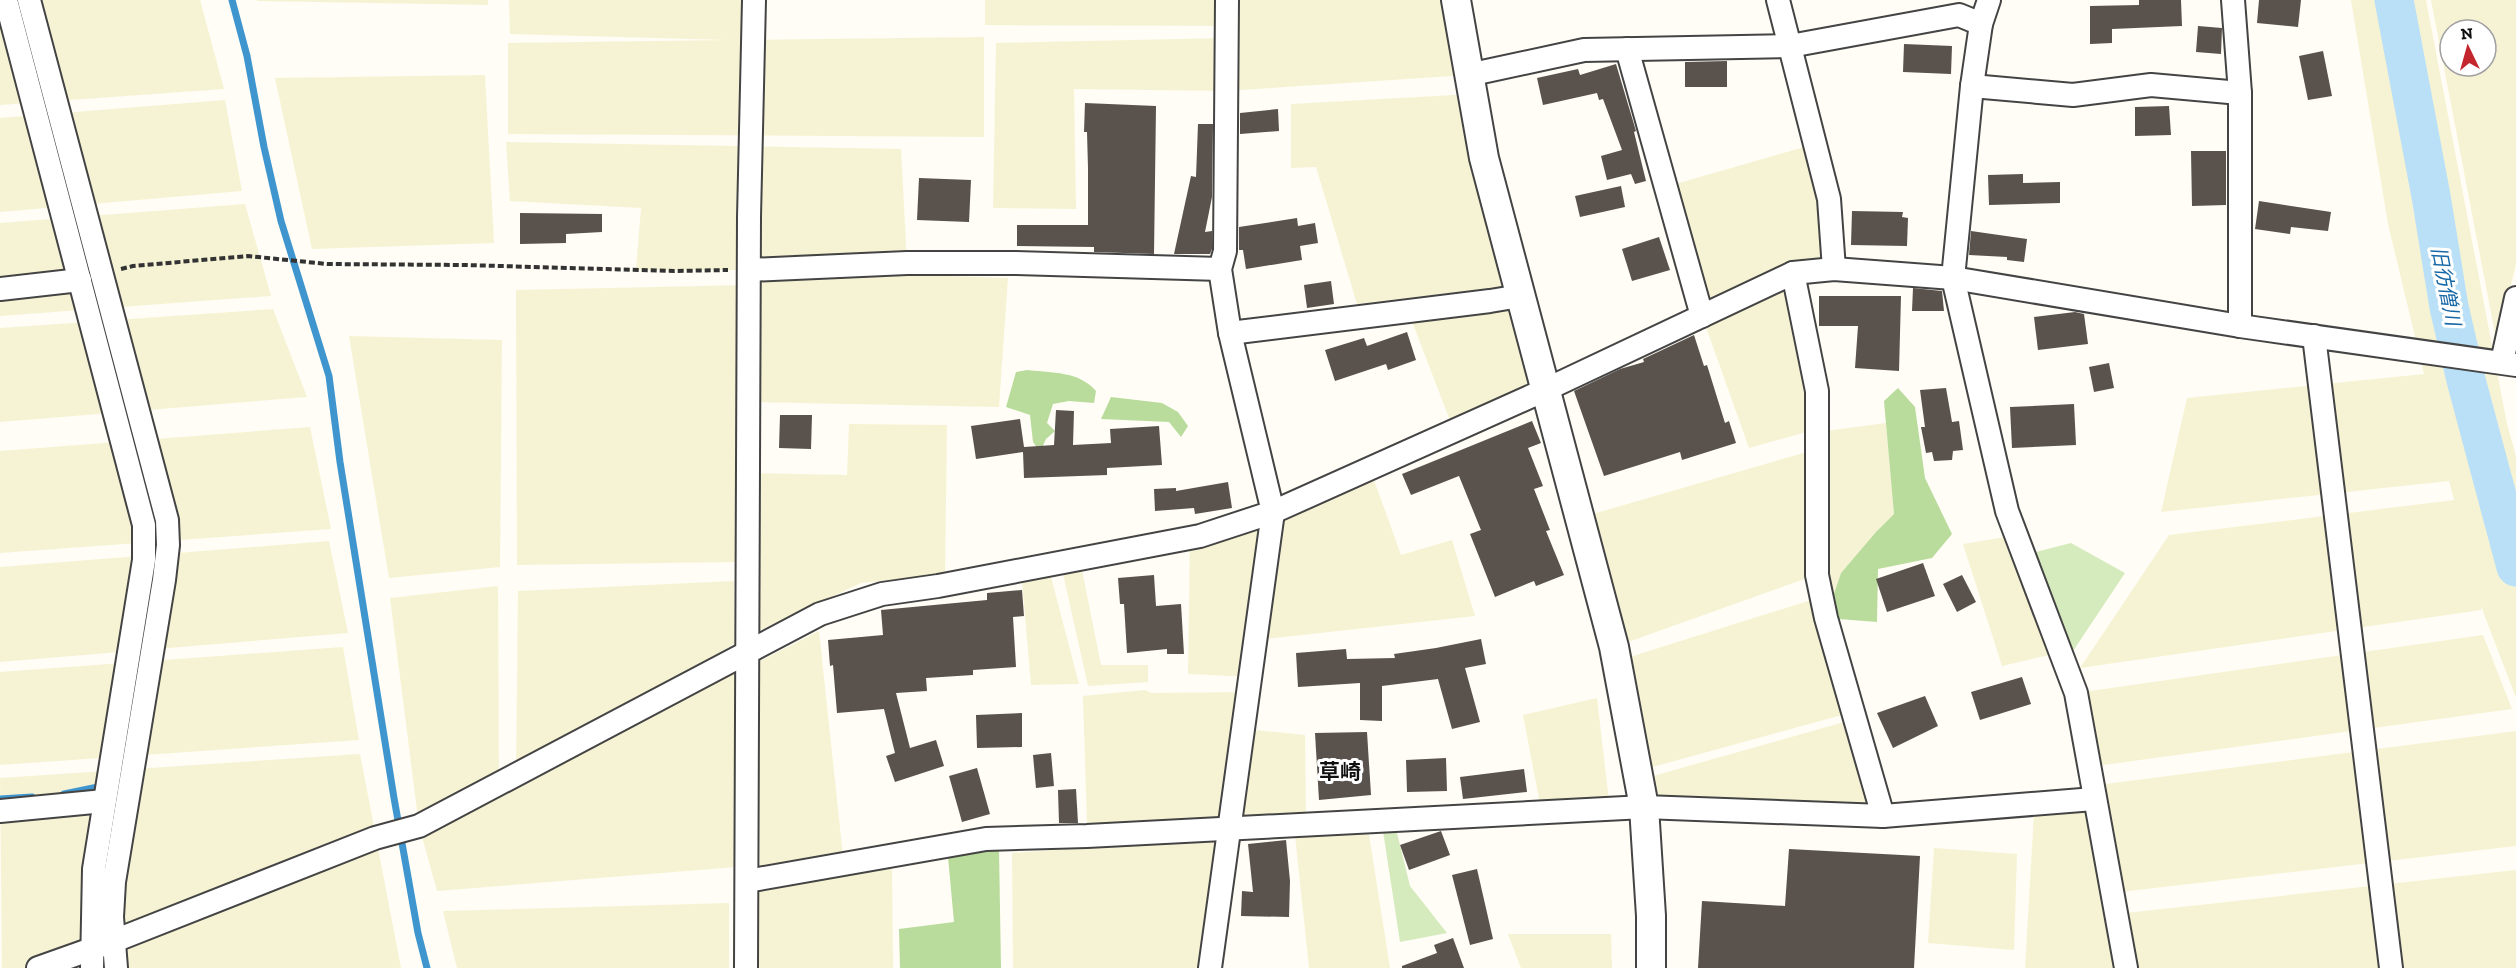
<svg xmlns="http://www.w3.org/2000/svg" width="2516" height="968" font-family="'Zilla Slab','Noto Sans JP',serif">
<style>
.farmland{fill:#f6f3d4;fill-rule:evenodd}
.green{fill:#d5ebbd}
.forest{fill:#b9dc9c}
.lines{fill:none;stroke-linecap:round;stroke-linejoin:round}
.stream{stroke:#3f96cf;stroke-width:7}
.river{stroke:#b9e0f7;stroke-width:39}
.building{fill:#5a524d}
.minor-casing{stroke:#444;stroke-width:26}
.tertiary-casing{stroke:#444;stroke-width:32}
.path{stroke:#333;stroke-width:4;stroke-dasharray:6 3;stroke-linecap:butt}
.minor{stroke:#fff;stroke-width:22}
.tertiary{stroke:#fff;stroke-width:28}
.labels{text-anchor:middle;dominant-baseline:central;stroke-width:6;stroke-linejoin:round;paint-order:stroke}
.water-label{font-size:20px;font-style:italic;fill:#1768a6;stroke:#fff}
.quarter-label{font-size:21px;font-weight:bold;fill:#111;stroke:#fff}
</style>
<rect width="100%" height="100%" fill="#fffdf5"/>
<!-- farmland -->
<g class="farmland">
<polygon points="41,0 200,0 224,89 0,105 0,3"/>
<polygon points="257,0 488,0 488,5 257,1"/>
<polygon points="509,0 754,0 752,40 984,37 984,137 508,134 508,43 727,40 510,34"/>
<polygon points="985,0 1452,0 1468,75 1226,91 1074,89 1076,209 993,208 996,43 1226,38 1226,26 985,25"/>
<polygon points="2351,0 2426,0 2507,424 2516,456 2516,698 2481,606 2481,610 2080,668 2169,535 2454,500 2449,481 2161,512 2187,398 2424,374 2388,224"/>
<path d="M2431,0H2516V264L2497,344ZM2450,30H2486V66H2450Z"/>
<polygon points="485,75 494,243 312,249 275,78"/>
<polygon points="1472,94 1517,285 1357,304 1316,167 1291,168 1291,104"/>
<polygon points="225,100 242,191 0,212 0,118"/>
<polygon points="506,142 901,149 907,263 760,270 1008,278 999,407 748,402 748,473 847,475 849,424 947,425 945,575 861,583 756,632 747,478 736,562 517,565 516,290 748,285 749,217 736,214 736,270 636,270 641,208 510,201"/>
<polygon points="1815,144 1834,257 1794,273 1817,429 1749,448 1702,316 1665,187"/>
<polygon points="245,204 271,296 0,316 0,223"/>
<polygon points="1520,296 1545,390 1454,431 1408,311"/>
<polygon points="273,309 307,397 0,422 0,328"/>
<polygon points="349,336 502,340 500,567 389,578"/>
<polygon points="1886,423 1894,514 1876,532 1841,573 1829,611 1816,575 1614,647 1579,518 1817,449 1826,431"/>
<polygon points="310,427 331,529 0,553 0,451"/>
<polygon points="1370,469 1401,555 1452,540 1475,616 1256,640 1251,677 1188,674 1190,538"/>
<polygon points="2017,535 2061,652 2002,666 1963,544"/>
<polygon points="329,541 348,633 0,662 0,567"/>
<polygon points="1082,570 1101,665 1148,665 1148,682 1088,686 1063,574"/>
<polygon points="1051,577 1079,684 1031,685 1022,580"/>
<polygon points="734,581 734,644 516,775 518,591"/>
<polygon points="498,586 499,784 735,671 737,867 437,891 419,826 390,598"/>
<polygon points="1821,597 1853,712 1638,771 1617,661"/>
<polygon points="819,631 843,856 760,866 758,662"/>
<polygon points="2483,635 2512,709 2089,767 2076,693"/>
<polygon points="343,647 359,740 0,765 0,672"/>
<polygon points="1145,690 1152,693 1249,692 1225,823 1087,825 1083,696"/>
<polygon points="1597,698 1609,801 1540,804 1523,715"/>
<polygon points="1855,719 1883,816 1644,807 1639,780"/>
<polygon points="1255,730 1305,735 1306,816 1242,820"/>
<polygon points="2516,731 2516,846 2112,893 2117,914 2516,870 2516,968 2025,968 2034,813 2098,785"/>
<polygon points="360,754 401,968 117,968 114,941 92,949 95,968 2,968 0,778"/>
<polygon points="1367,822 1390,968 1309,968 1294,826"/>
<polygon points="1229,838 1210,968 1013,968 1012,853"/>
<polygon points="1934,848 2017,854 2014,950 1928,943"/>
<polygon points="892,865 893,968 758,968 758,889"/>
<polygon points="729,903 729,968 457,968 443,911"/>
<polygon points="1508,934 1611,934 1612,968 1521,968"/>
</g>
<!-- green -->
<g class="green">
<polygon points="2071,543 2125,573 2065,663 2024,555"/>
<polygon points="1396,829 1410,886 1447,933 1400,942 1383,831"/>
</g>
<!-- forest -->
<g class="forest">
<path d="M1027,370C1052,373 1079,371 1096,391L1094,403L1069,401L1053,404L1047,423L1055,431L1046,439L1040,452L1033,442L1030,415L1006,407L1016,372Z"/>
<polygon points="1898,388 1915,407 1925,478 1952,534 1932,558 1878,569 1877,622 1826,618 1841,573 1876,532 1894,514 1884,401"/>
<polygon points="1111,397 1162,403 1178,412 1188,426 1181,437 1169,422 1101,419"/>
<polygon points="999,850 1001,968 900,968 899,929 954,922 948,857"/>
</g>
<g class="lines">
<!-- stream -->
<g class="stream">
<polyline points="232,0 247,56 264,147 281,221 329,376 340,462 394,798 418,933 427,968"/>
<polyline points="64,794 103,786"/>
<polyline points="0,799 32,797"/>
</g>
<!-- river -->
<polyline class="river" points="2394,0 2431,196 2449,307 2466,380 2516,567"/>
</g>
<!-- building -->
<g class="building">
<polygon points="2139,0 2181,0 2182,26 2112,29 2112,43 2090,44 2090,6 2139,5"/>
<polygon points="2259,0 2301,0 2298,27 2257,23"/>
<polygon points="2198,26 2222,28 2221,54 2196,52"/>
<polygon points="1904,44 1952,46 1951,74 1903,72"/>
<polygon points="2323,51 2332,96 2308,100 2299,56"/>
<polygon points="1727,61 1727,87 1685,87 1685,62"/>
<polygon points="1616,64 1636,131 1634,132 1646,181 1635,184 1631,174 1607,180 1601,156 1622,150 1603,99 1599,100 1597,93 1543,105 1537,78 1578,69 1580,75"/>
<polygon points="1085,103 1156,106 1154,254 1094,252 1094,247 1017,246 1017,225 1088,225 1088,168 1087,132 1084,132"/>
<polygon points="2169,106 2171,135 2135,136 2135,107"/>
<polygon points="1278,109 1279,131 1240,134 1240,113"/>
<polygon points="1198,124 1213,124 1212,197 1205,232 1212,231 1212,249 1210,254 1174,254 1191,176 1196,177"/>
<polygon points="2191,151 2226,151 2226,205 2192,206"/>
<polygon points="2023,174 2023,183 2060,182 2060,203 1989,205 1988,175"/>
<polygon points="919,178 971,180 969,222 917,220"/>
<polygon points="1621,186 1625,207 1580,217 1575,196"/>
<polygon points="2259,201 2331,212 2328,231 2291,227 2290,234 2255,229"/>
<polygon points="1852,211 1903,212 1902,217 1908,218 1907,246 1851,245"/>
<polygon points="520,213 602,214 602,232 566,234 566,243 520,244"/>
<polygon points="1297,218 1298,226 1315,223 1318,243 1300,246 1302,260 1246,269 1243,250 1239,250 1239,227"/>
<polygon points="1971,231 2027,239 2024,262 2007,260 2007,257 1969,255"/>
<polygon points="1659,237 1670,270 1632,281 1622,249"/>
<polygon points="1331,281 1334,304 1307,308 1304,285"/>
<polygon points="1913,288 1942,291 1944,311 1912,311"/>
<polygon points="1819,296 1901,296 1899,371 1855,368 1858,326 1819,326"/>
<polygon points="2075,312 2084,314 2088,344 2038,350 2034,317"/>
<polygon points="1407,332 1416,360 1388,370 1386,364 1335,381 1325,350 1364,338 1367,346"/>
<polygon points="1694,335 1704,366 1707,365 1725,423 1729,421 1736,443 1682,460 1680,452 1604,476 1574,391 1620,369 1644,362 1643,359"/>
<polygon points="2109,363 2114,388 2094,392 2089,367"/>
<polygon points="1946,388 1952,422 1959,421 1963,450 1953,451 1952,460 1934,461 1932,452 1926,453 1921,427 1925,427 1920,390"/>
<polygon points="2074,404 2076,445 2012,448 2010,407"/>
<polygon points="1056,410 1074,411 1073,445 1111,443 1110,429 1159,426 1162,465 1107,468 1107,475 1024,478 1023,452 976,459 971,426 1020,419 1024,447 1054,445"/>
<polygon points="780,415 812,415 811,449 779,448"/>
<polygon points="1532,421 1541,443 1528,448 1543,486 1534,489 1550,530 1546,531 1564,575 1536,586 1534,581 1495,597 1470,534 1481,530 1459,476 1411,495 1402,474"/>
<polygon points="1228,482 1232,508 1195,514 1194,508 1155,511 1154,489 1176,488 1176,491"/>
<polygon points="1923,563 1935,596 1887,612 1876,579"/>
<polygon points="1154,575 1156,606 1181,604 1184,654 1167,654 1167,649 1127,653 1124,604 1120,604 1118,578"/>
<polygon points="1962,575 1976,602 1957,612 1943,584"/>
<polygon points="1022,590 1024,616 1013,617 1016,667 973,670 973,675 926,678 927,691 896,693 910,748 936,740 944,766 895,782 886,756 895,753 884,709 837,713 833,665 830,666 828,640 883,635 881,610 987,600 987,593"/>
<polygon points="1481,639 1486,664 1465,668 1480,722 1452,729 1438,679 1382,686 1382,721 1360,720 1360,683 1298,687 1296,653 1346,649 1347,659 1395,658 1394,654 1436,648"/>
<polygon points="2022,677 2031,704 1980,720 1971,692"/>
<polygon points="1925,696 1938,726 1893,748 1877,713"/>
<polygon points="1022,713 1022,747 977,748 976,715"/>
<polygon points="1367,732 1371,795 1319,800 1315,733"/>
<polygon points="1051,753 1054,786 1036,788 1033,755"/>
<polygon points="1446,758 1447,791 1407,792 1406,760"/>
<polygon points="977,768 990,814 962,822 949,776"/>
<polygon points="1524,769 1527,792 1463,799 1460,777"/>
<polygon points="1076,789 1078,823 1059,823 1058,790"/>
<polygon points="1441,831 1450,855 1409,870 1400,845"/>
<polygon points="1286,840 1290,881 1289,917 1241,916 1242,891 1253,892 1248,844"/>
<polygon points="1789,849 1920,856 1914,968 1698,968 1702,901 1785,906"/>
<polygon points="1477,869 1493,939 1470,945 1452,875"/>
<polygon points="1453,938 1464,968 1402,968 1402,966 1437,953 1434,945"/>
</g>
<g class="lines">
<defs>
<g id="minor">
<polyline points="6,0 144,525 144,560 94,869 92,968"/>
<polyline points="29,0 167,520 168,545 164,580 114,882 112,917 116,968"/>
<polyline points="1778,0 1829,199 1834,269"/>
<polyline points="1989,0 1981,24 1972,86 1953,278 2007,511 2076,693 2126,968"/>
<polyline points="2233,0 2240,93 2240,326"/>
<polyline points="1627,49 1702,316"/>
<polyline points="1468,75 1584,50 1790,46 1959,15 1981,24"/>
<polyline points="1972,86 2073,95 2151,85 2240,93"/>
<polyline points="749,270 907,263 1014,263 1220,269"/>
<polyline points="1793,273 1817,391 1817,575 1826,618 1883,816"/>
<polyline points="0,289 80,280"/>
<polyline points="1230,333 1490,301 1520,296"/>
<polyline points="2314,336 2391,968"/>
<polyline points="2502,362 2516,298"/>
<polyline points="0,811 104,801"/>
<polyline points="747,881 986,839 1087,836 1644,807 1883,816 2094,799"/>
<polyline points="38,968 114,941 375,838 419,826 820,614 882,594 938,586 1200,536 1273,512 1545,390 1793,273 1834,269 1953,278 2240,326 2516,365"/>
<polyline points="746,968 749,217 754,0"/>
<polyline points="1210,968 1273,512 1230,333 1220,269 1225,251 1227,0"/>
</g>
<polyline id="tertiary" points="1456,0 1484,158 1614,647 1644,807 1651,916 1651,968"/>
</defs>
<!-- minor casing -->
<use href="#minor" class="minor-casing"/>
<!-- tertiary casing -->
<use href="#tertiary" class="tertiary-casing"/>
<!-- path -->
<polyline class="path" points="121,269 133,266 248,256 327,264 465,265 674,271 728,270"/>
<!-- minor -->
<use href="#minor" class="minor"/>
<!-- tertiary -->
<use href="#tertiary" class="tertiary"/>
</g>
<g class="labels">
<!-- water labels -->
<g class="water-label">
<text transform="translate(2446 286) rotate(79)">旧彷僧川</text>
</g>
<!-- quarter labels -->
<g class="quarter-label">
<text x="1340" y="771">草崎</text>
</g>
</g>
<!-- north arrow -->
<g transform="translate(2468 48) rotate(355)"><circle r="28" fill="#ffffff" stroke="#a0a0a0" stroke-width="1.5"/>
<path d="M0-4.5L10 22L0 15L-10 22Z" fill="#c4262e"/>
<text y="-9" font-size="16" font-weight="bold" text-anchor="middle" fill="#111111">N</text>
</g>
</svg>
